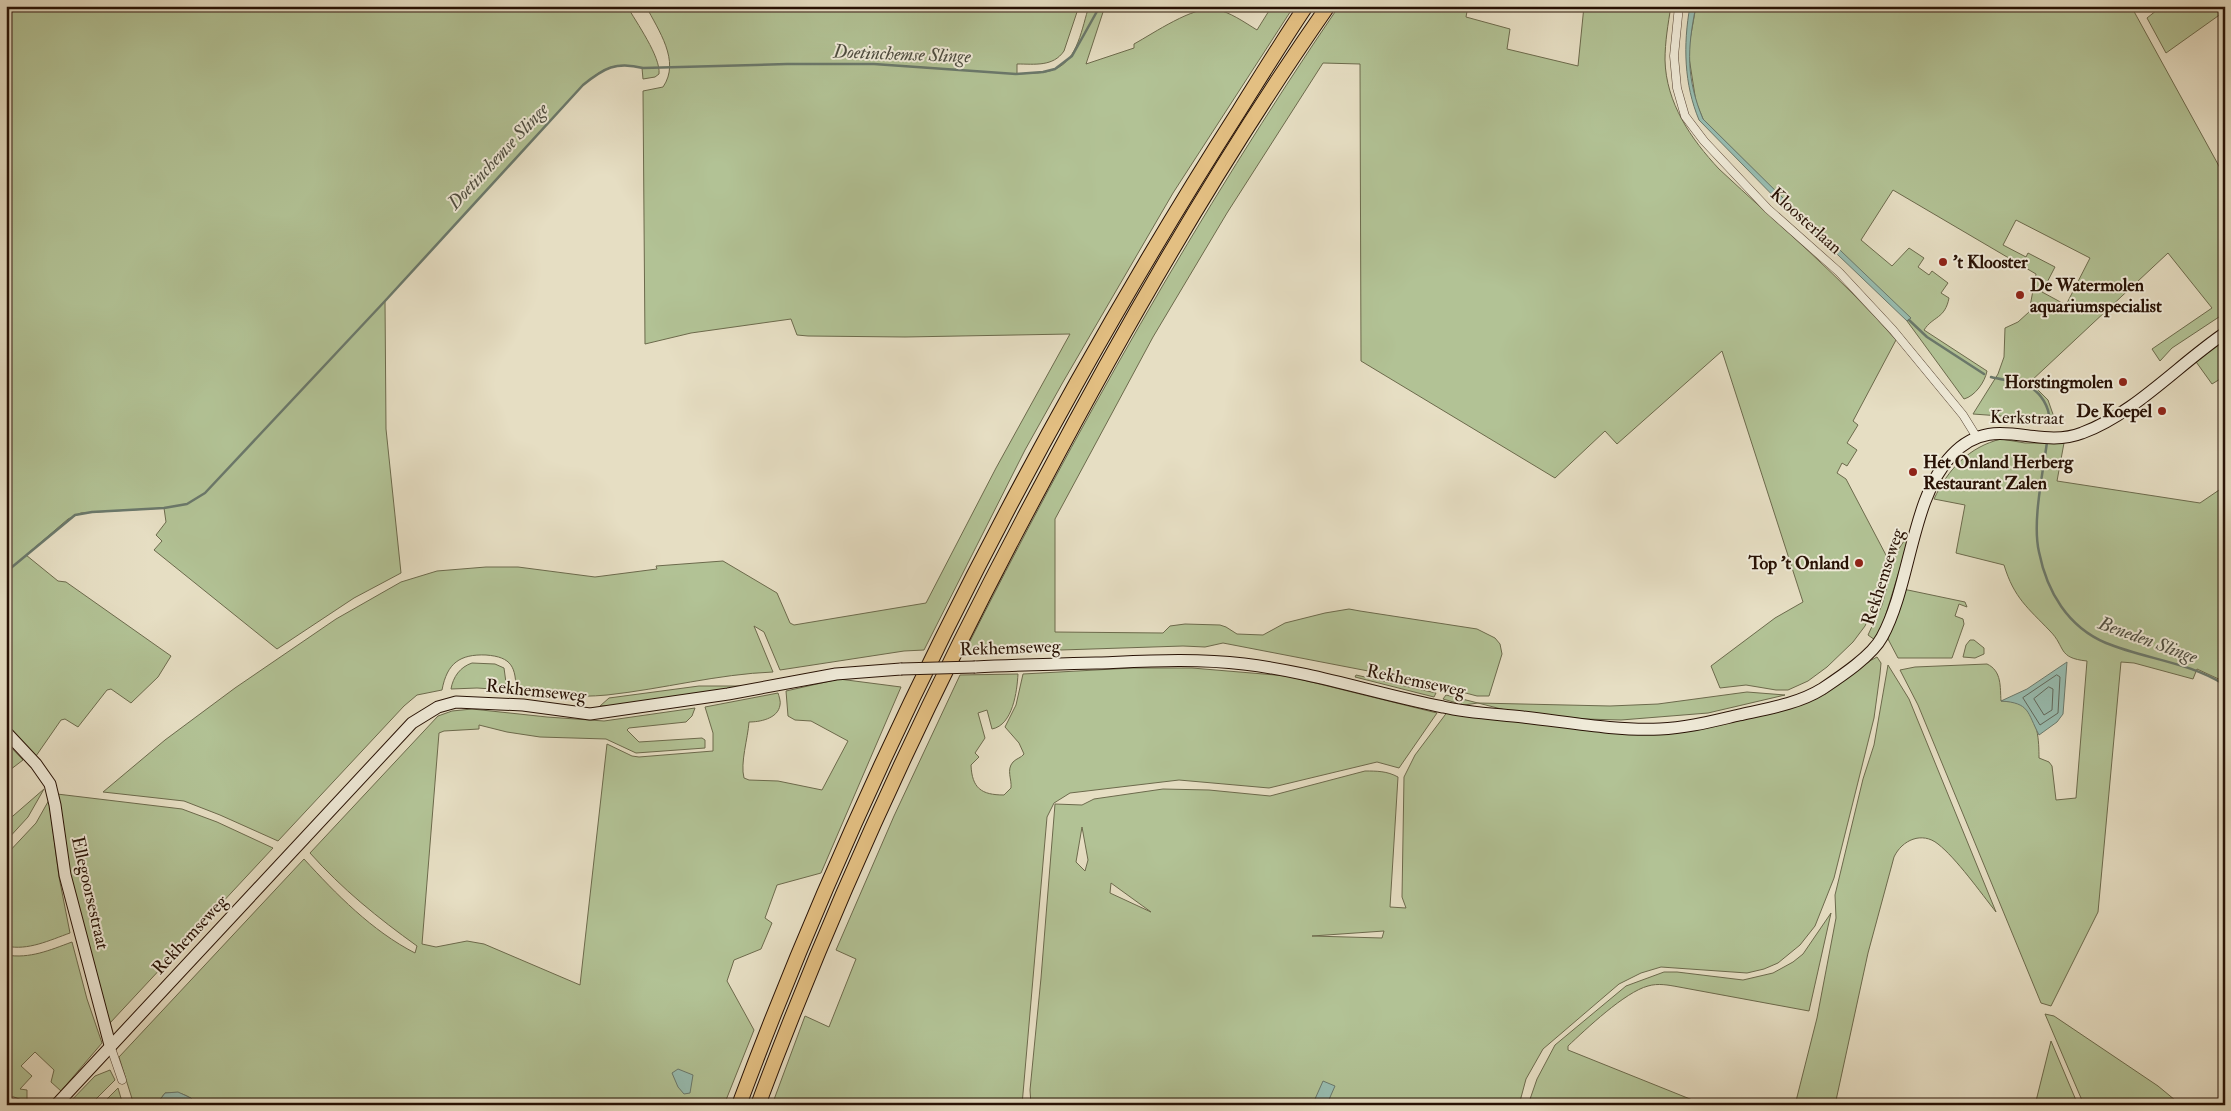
<svg xmlns="http://www.w3.org/2000/svg" width="2231" height="1111" font-family="'IM FELL Double Pica',serif">
<style>
.green{fill:#b2c295;stroke:#6c6a4c;fill-rule:evenodd}
.water{fill:#97bcb0;stroke:#6a786b}
.lines{fill:none;stroke-linecap:round;stroke-linejoin:round}
.shore{stroke:#5f665a;stroke-width:1}
.stream{stroke:#6a786b;stroke-width:2.5}
.street-casing{stroke:#574434;stroke-width:9}
.secondary-casing{stroke:#271104;stroke-width:13}
.highway-casing{stroke:#271104;stroke-width:16}
.street{stroke:#efead8;stroke-width:8}
.secondary{stroke:#efead8;stroke-width:11}
.highway{stroke:#e3bf82;stroke-width:14}
.secondary-bridge-casing{stroke:#271104;stroke-width:13;stroke-linecap:butt}
.secondary-bridge{stroke:#efead8;stroke-width:11}
.poi-dot{fill:#8f2418;stroke:#efead8;stroke-width:2}
.labels{text-anchor:middle;dominant-baseline:central;stroke-width:4;stroke-linejoin:round;paint-order:stroke}
.street-label{font-size:18px;fill:#271104;stroke:#efead8}
.poi-label{font-size:18px;font-weight:bold;fill:#271104;stroke:#efead8;text-anchor:start}
.water-label{font-size:19px;font-style:italic;fill:#4e4d40;stroke:#efead8}
</style>
<rect width="100%" height="100%" fill="#e6dec3"/>
<filter id="stains"><feTurbulence type="fractalNoise" baseFrequency=".004" numOctaves="4"/><feColorMatrix values="0 0 0 0 .2 0 0 0 0 .09 0 0 0 0 .02 0 0 0 .5 -.17"/></filter>
<radialGradient id="worn" r=".72"><stop offset=".6" stop-color="#630" stop-opacity="0"/><stop offset="1" stop-color="#630" stop-opacity=".3"/></radialGradient>
<!-- green -->
<g class="green">
<path d="M6,6H627C636,22 661,57 659,74L655,77L643,79L642,68C616,61 603,68 583,85L385,301L386,429L401,573L354,598L277,649L154,550L162,541L156,535L166,522L164,508L81,513L68,519L26,555L58,581L66,582L171,656L158,677L131,703L111,689L107,690L78,727L65,719L61,720L36,756L6,726Z"/>
<path d="M646,6H1079L1064,51C1053,67 1035,64 1017,64V74C1029,73 1044,74 1055,69C1078,60 1082,27 1089,6H1105L1086,64L1134,48V44C1154,33 1193,6 1215,9C1230,12 1244,22 1257,30L1272,6H1294L1173,193L1063,382L1025,450L924,650L904,651L780,670L764,632L754,626L773,672C718,674 663,689 607,695C576,698 546,695 516,692C516,667 512,657 486,655C460,654 447,663 442,690L417,695L404,706L278,841L220,815L184,801L103,792L165,740L235,688L336,619L401,582L437,571L486,567H518L595,577L657,569L656,566L723,561L777,593L790,623L794,625L926,603L996,468L1070,334L905,337L808,336L797,335L791,319L691,333L645,344L643,91L663,87C681,61 658,30 646,6Z"/>
<path d="M1339,6H1468L1466,17L1510,29L1507,49L1578,66L1584,6H1671C1668,24 1665,42 1665,60C1666,103 1691,139 1719,169C1779,225 1842,278 1896,340L1853,421L1858,425L1847,443L1857,450L1847,466L1842,463L1837,473L1846,479L1887,557L1879,593L1865,626L1853,642L1827,667L1808,681L1788,690H1776L1746,685L1720,688L1711,666L1775,618L1803,602L1722,351L1617,444L1605,431L1555,478L1361,361L1360,64L1323,63L1227,213L1153,337L1055,519V632L1163,633L1170,626L1185,624L1220,625L1226,627L1237,634L1263,635L1285,623L1325,613L1349,609L1360,611L1477,629L1495,638L1500,644L1502,654L1489,696H1477L1420,681L1223,643L1205,647L1183,646L1061,650L963,655C1075,432 1198,213 1339,6Z"/>
<path d="M1696,6H2131L2225,177V313L2172,348L2160,361L2152,349L2212,308L2168,253L2030,382L2048,400L2055,420L1973,414L1998,374L2004,357L2005,328L2018,322L2029,312L2036,274L1893,190L1861,240L1892,266L1909,248L1924,258L1918,267L1929,275L1932,271L1948,283L1941,293L1949,298C1945,319 1933,316 1924,330L1987,371C1985,382 1975,396 1964,399L1907,321L1910,318L1773,189L1703,119L1696,102L1688,51ZM2016,220L2090,258L2066,305L2042,292L2055,267L2028,253L2026,257L2003,245Z"/>
<polygon points="2162,6 2225,6 2225,11 2166,53 2147,18"/>
<polygon points="2225,339 2225,376 2212,384 2194,359"/>
<path d="M2001,439L2025,443H2064L2057,481L2200,503L2225,486V682L2197,669L2193,679L2134,663L2121,662L2098,912L2051,1006L2041,1003L1918,705L1900,670L1915,667L1987,664C2002,671 2000,687 2001,701C2008,701 2019,701 2024,706C2038,718 2039,741 2039,758L2049,762L2052,766L2056,800L2076,798L2087,661C2057,658 2066,647 2050,631C2028,608 2014,598 2004,565L1956,553L1965,505L1934,499C1948,469 1969,447 2001,439Z"/>
<polygon points="1912,529 1882,627 1875,640 1868,635 1882,605 1896,553"/>
<polygon points="1903,589 1965,602 1967,607 1959,604 1955,616 1963,619 1964,624 1952,658 1898,658 1888,639"/>
<polygon points="1970,640 1974,640 1984,648 1984,654 1975,658 1963,657 1966,645"/>
<path d="M1877,657L1881,663L1880,674L1874,718L1834,878L1815,926L1800,945L1778,963L1764,969L1747,973L1661,967L1641,973L1619,984L1543,1049L1526,1079L1519,1105H1031L1030,1090L1041,978L1055,804L1082,805L1094,799L1163,789L1209,790L1270,796L1365,771C1377,771 1387,771 1398,777L1390,907L1406,908L1402,897L1404,777L1415,755L1448,711L1486,716L1696,728L1774,713ZM1082,827L1088,860L1085,871L1076,862ZM1111,883L1151,912L1110,893ZM1384,931L1382,938L1312,936Z"/>
<path d="M472,663L495,664L504,668L507,690L477,688L451,689C453,677 460,667 472,663Z"/>
<path d="M1888,665L1909,699L1996,912C1981,893 1956,858 1938,844C1922,831 1902,840 1894,857L1868,953L1835,1105H1795L1817,1018L1836,918L1835,895L1863,779L1874,745Z"/>
<path d="M1132,668H1192L1287,676L1437,713L1399,768L1377,762L1269,788L1179,780L1070,793L1054,803L1047,817L1022,1105H772L805,1016L829,1027L856,959L836,950L894,816L960,675L1018,674C1017,691 1013,725 992,729L987,710L978,713L985,738L975,753L979,757L971,765C972,788 981,795 1004,795L1011,788C1012,779 1006,770 1013,762C1017,758 1021,758 1024,754L1019,743L1005,727L1016,705L1023,674Z"/>
<polygon points="1356,675 1436,693 1434,697 1355,677"/>
<path d="M839,679L901,687L821,873L777,885L765,918L772,923L761,949L734,960L727,981L754,1030L724,1105H196C189,1093 177,1092 165,1093L159,1101V1105H134L119,1057L304,859C336,894 372,931 415,953L417,946C378,918 342,889 310,853L438,716L452,711L472,709L547,717L604,721L695,708L692,716L686,722L629,728L627,730L639,742L702,738L705,740V748L636,753L606,739L540,737L507,732L479,725V729L444,731L439,733L422,944L436,947L467,941L484,944L580,985L607,744L632,756L639,757L713,751V733L705,707L778,693C779,696 781,702 780,705C778,719 759,722 749,722C748,738 740,763 744,778L749,780L778,781L822,790L848,741L811,721L795,720L788,716L786,691Z"/>
<polygon points="699,686 749,686 632,705 600,706 609,698"/>
<polygon points="1747,692 1785,695 1708,713 1621,720 1585,719 1513,712 1478,703 1464,705 1443,699 1446,695 1478,703 1610,706 1658,704"/>
<polygon points="6,742 23,760 6,773"/>
<polygon points="44,789 28,817 6,841 6,822"/>
<polygon points="57,794 182,809 217,822 273,848 110,1023 74,897"/>
<path d="M49,800L59,877L70,933C50,940 28,951 6,946V855L36,823Z"/>
<path d="M1831,913L1809,1011L1679,987C1668,985 1658,983 1648,986C1625,992 1586,1029 1568,1046V1050L1705,1105H1528L1537,1079L1555,1045L1626,986L1664,972H1677L1743,980L1773,973L1793,962L1803,954Z"/>
<path d="M72,942L87,999L102,1043L61,1091L51,1082L54,1070L35,1052L21,1066L32,1076L20,1089L27,1090V1102L6,1094V955C30,959 50,950 72,942Z"/>
<polygon points="2045,1014 2054,1016 2158,1086 2181,1105 2084,1105"/>
<polygon points="2051,1041 2078,1105 2035,1105"/>
<polygon points="110,1070 115,1080 90,1105 67,1105 95,1076"/>
<polygon points="118,1088 123,1105 101,1105"/>
</g>
<!-- water -->
<g class="water">
<path d="M1690,6H1696C1687,49 1686,78 1703,119L1791,206L1818,229L1911,318L1907,321L1815,233L1787,210L1699,120C1684,84 1683,45 1690,6Z"/>
<path d="M2067,662L2063,714L2057,722L2039,735C2027,712 2030,703 2001,701L2027,689Z"/>
<polygon points="678,1069 693,1075 690,1093 684,1094 678,1087 672,1073"/>
<polygon points="1323,1081 1335,1086 1327,1104 1315,1099"/>
<polygon points="178,1092 191,1098 196,1105 159,1105 159,1101 165,1093"/>
</g>
<g class="lines">
<!-- shore -->
<g class="shore">
<polygon points="2057,675 2060,677 2058,713 2040,725 2023,698"/>
<polygon points="2049,687 2053,689 2052,710 2044,715 2034,699"/>
</g>
<!-- stream -->
<g class="stream">
<polyline points="1909,320 1927,337 1984,374"/>
<path d="M1991,377C2002,380 2016,381 2026,385C2041,391 2051,409 2049,423"/>
<path d="M2047,442C2043,473 2032,522 2039,552C2047,592 2068,627 2106,643C2145,659 2189,662 2225,685"/>
<path d="M6,572L75,515L92,512L164,508L187,504L205,493L385,301L583,85C604,68 616,61 643,68L787,64H874L1016,74L1043,72L1055,69L1072,56L1100,6"/>
</g>
<defs>
<g id="street">
<polyline points="1679,6 1674,56 1677,88 1685,116 1704,141 1768,209 1839,272 1893,330 1963,415 1976,436"/>
<polyline points="110,1045 122,1080"/>
</g>
<g id="secondary">
<path d="M975,667C1016,665 1058,664 1099,663C1147,661 1196,658 1244,664C1312,672 1377,694 1443,707C1469,713 1496,714 1523,717C1568,722 1615,731 1660,729C1687,728 1713,721 1739,715C1766,709 1798,704 1822,689C1840,677 1872,656 1882,637C1911,584 1911,498 1952,455C1993,411 2036,451 2082,433C2134,414 2179,364 2225,333"/>
<polyline points="6,732 36,764 50,784 55,805 65,875 110,1045"/>
<polyline points="56,1105 412,723 438,707 456,702 523,705 590,714 728,694 836,674 901,669"/>
</g>
<g id="highway">
<path d="M739,1105C832,856 947,615 1076,384C1128,291 1182,200 1239,111C1261,76 1283,40 1306,6"/>
<path d="M758,1105C838,891 935,683 1043,482C1129,319 1222,158 1328,6"/>
</g>
</defs>
<!-- street casing -->
<use href="#street" class="street-casing"/>
<!-- secondary casing -->
<use href="#secondary" class="secondary-casing"/>
<!-- highway casing -->
<use href="#highway" class="highway-casing"/>
<!-- street -->
<use href="#street" class="street"/>
<!-- secondary -->
<use href="#secondary" class="secondary"/>
<!-- highway -->
<use href="#highway" class="highway"/>
<defs>
<polyline id="secondary-bridge" points="901,669 975,667"/>
</defs>
<!-- secondary-bridge casing -->
<use href="#secondary-bridge" class="secondary-bridge-casing"/>
<!-- secondary-bridge -->
<use href="#secondary-bridge" class="secondary-bridge"/>
</g>
<!-- markers -->
<g class="poi-dot">
<circle cx="1943" cy="262" r="5"/>
<circle cx="2020" cy="295" r="5"/>
<circle cx="2123" cy="382" r="5"/>
<circle cx="2162" cy="411" r="5"/>
<circle cx="1913" cy="472" r="5"/>
<circle cx="1859" cy="563" r="5"/>
</g>
<g class="labels">
<!-- street labels -->
<g class="street-label">
<text transform="translate(1806 221) rotate(42)">Kloosterlaan</text>
<text transform="translate(2027 418) rotate(1)">Kerkstraat</text>
<text transform="translate(1883 577) rotate(-72)">Rekhemseweg</text>
<text transform="translate(1010 648) rotate(-2)">Rekhemseweg</text>
<text transform="translate(1416 681) rotate(12)">Rekhemseweg</text>
<text transform="translate(536 691) rotate(6)">Rekhemseweg</text>
<text transform="translate(90 893) rotate(77)">Ellegoorsestraat</text>
<text transform="translate(190 935) rotate(-47)">Rekhemseweg</text>
</g>
<!-- poi labels -->
<g class="poi-label">
<text x="1953" y="262">'t Klooster</text>
<text x="2030" y="285">De Watermolen<tspan x="2030" dy="21">aquariumspecialist</tspan></text>
<text x="2113" y="382" text-anchor="end">Horstingmolen</text>
<text x="2152" y="411" text-anchor="end">De Koepel</text>
<text x="1923" y="462">Het Onland Herberg<tspan x="1923" dy="21">Restaurant Zalen</tspan></text>
<text x="1849" y="563" text-anchor="end">Top 't Onland</text>
</g>
<!-- water labels -->
<g class="water-label">
<text transform="translate(902 54) rotate(2)">Doetinchemse Slinge</text>
<text transform="translate(498 156) rotate(-47)">Doetinchemse Slinge</text>
<text transform="translate(2148 640) rotate(20)">Beneden Slinge</text>
</g>
</g>
<!-- margin -->
<rect width="2231" height="1111" fill="none" stroke="#e6dec3" stroke-width="25"/>
<rect x="8" y="8" width="2216" height="1096" fill="none" stroke="#271104" stroke-width="2.5"/>
<rect x="12" y="12" width="2206" height="1086" fill="none" stroke="#271104"/>
<rect width="100%" height="100%" filter="url(#stains)"/>
<rect width="100%" height="100%" fill="url(#worn)"/>
</svg>
